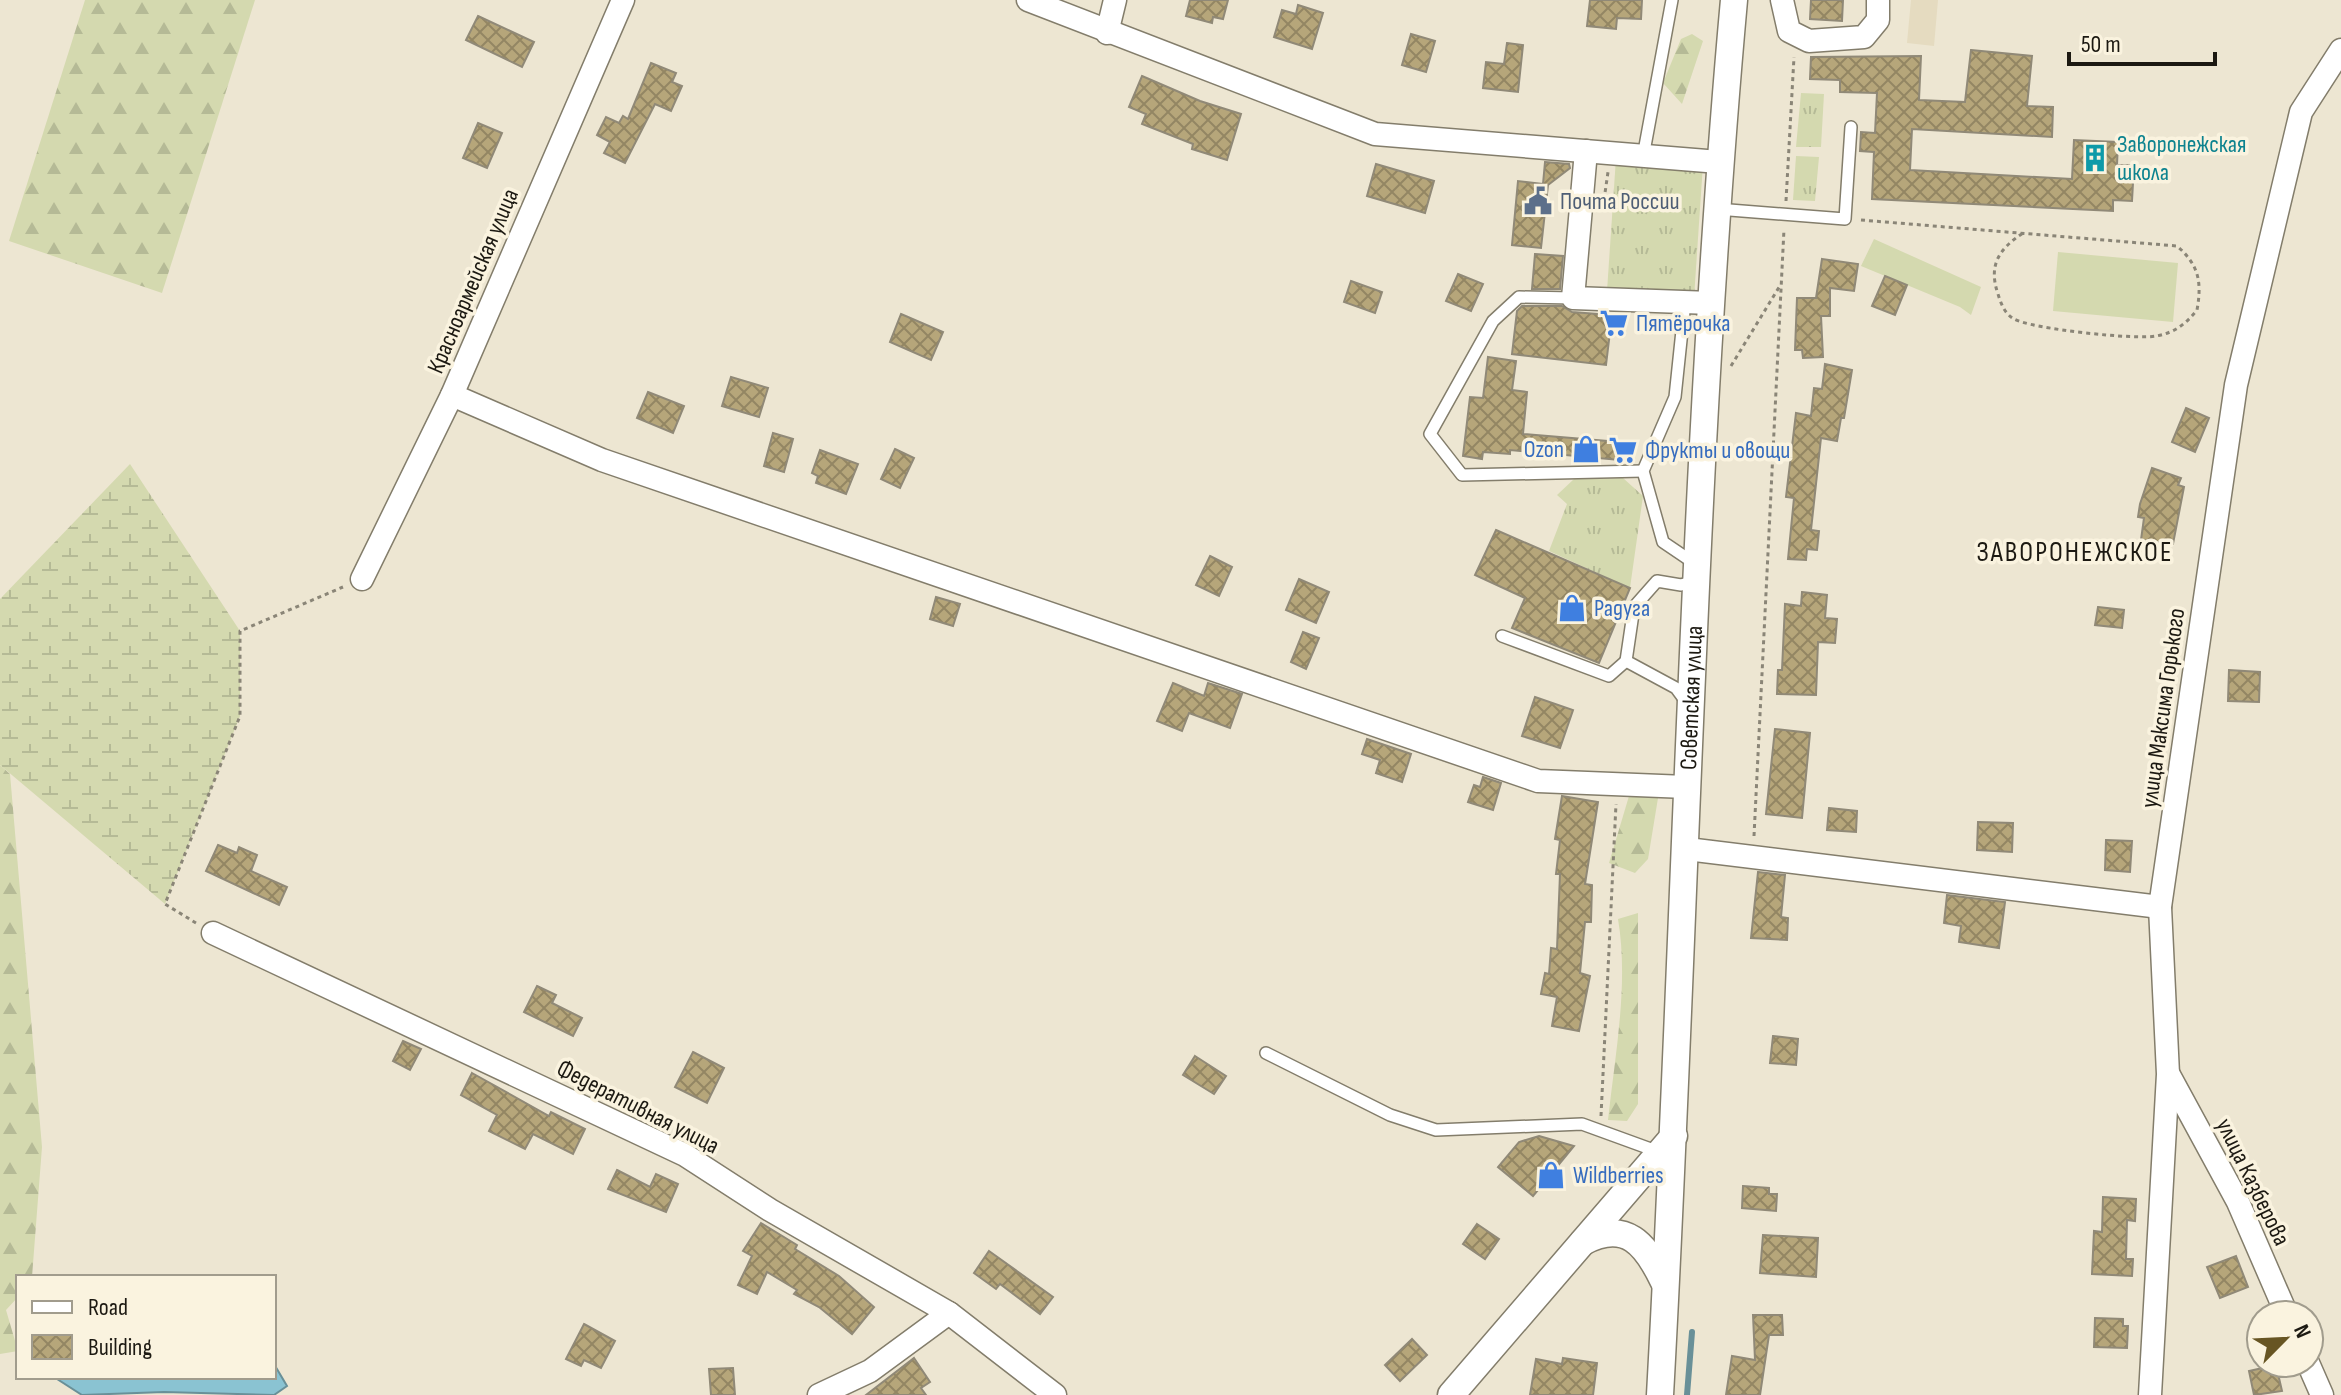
<svg xmlns="http://www.w3.org/2000/svg" width="2341" height="1395" font-family="'Sofia Sans Condensed',sans-serif">
<style>
.built{fill:#e5dbc0}
.grass{fill:url(#grass-tufts)}
.forest{fill:url(#forest-firs)}
.wetland{fill:url(#wetland-marsh)}
.pitch{fill:#d4d9af}
.water{fill:#8ac3d2;stroke:#699098;stroke-width:2}
.lines{fill:none;stroke-linecap:round;stroke-linejoin:round}
.stream{stroke:#699098;stroke-width:6}
.building{fill:url(#building-cross-hatch);stroke:#908977;stroke-width:2}
.service-casing{stroke:#837d6b;stroke-width:14}
.minor-casing{stroke:#837d6b;stroke-width:25}
.tertiary-casing{stroke:#837d6b;stroke-width:29}
.path{stroke:#8a8577;stroke-width:3;stroke-dasharray:4 4;stroke-linecap:butt}
.service{stroke:#fff;stroke-width:11}
.minor{stroke:#fff;stroke-width:22}
.tertiary{stroke:#fff;stroke-width:26}
.labels{text-anchor:middle;dominant-baseline:central;stroke-width:7;stroke-linejoin:round;paint-order:stroke}
.culture-label{font-size:24px;fill:#0d838f;stroke:#faf3df;text-anchor:start}
.service-label{font-size:24px;fill:#4e5e75;stroke:#faf3df;text-anchor:start}
.street-label{font-size:24px;fill:#1c1912;stroke:#faf3df}
.shop-label{font-size:24px;fill:#366cbe;stroke:#faf3df;text-anchor:start}
.quarter-label{font-size:28px;letter-spacing:2px;fill:#1c1912;stroke:#faf3df}
</style>
<defs>
<pattern id="grass-tufts" width="24" height="20" patternUnits="userSpaceOnUse" patternTransform="scale(2)"><rect width="24" height="20" fill="#d4d9af"/><path d="M3 7l-1-3M5 7V3M7 7l1-3M15 17l-1-3M17 17v-4M19 17l1-3" fill="none" stroke="#b5ba96"/></pattern>
<pattern id="forest-firs" width="22" height="20" patternUnits="userSpaceOnUse" patternTransform="scale(2)"><rect width="22" height="20" fill="#d4d9af"/><path d="M5 1l3.5 6h-7zM16 11l3.5 6h-7z" fill="#b5ba96"/></pattern>
<pattern id="wetland-marsh" width="20" height="14" patternUnits="userSpaceOnUse" patternTransform="scale(2)"><rect width="20" height="14" fill="#d4d9af"/><path d="M1 5h8M5 5V1M11 12h8M15 12V8" fill="none" stroke="#b5ba96"/></pattern>
<pattern id="building-cross-hatch" width="8" height="8" patternUnits="userSpaceOnUse" patternTransform="scale(2)"><rect width="8" height="8" fill="#b6a67a"/><path d="M0 0l8 8M0 8l8-8" fill="none" stroke="#938663"/></pattern>
</defs>
<rect width="100%" height="100%" fill="#ede6d2"/>
<!-- built -->
<polygon class="built" points="1911,0 1938,0 1934,46 1907,43"/>
<!-- grass -->
<g class="grass">
<polygon points="1801,93 1824,94 1821,147 1796,147"/>
<polygon points="1796,156 1819,157 1815,201 1793,200"/>
<polygon points="1616,158 1703,164 1694,298 1607,291"/>
<polygon points="1623,478 1643,496 1630,588 1549,551 1567,504 1557,495 1574,479"/>
</g>
<!-- forest -->
<g class="forest">
<polygon points="85,0 255,0 162,293 9,241"/>
<polygon points="1692,34 1703,41 1682,104 1663,83 1681,39"/>
<polygon points="0,765 10,774 42,1147 32,1277 18,1277 18,1297 6,1310 18,1351 0,1354"/>
<polygon points="1659,792 1648,859 1635,873 1609,863 1629,796"/>
<path d="M1638,913V1104L1627,1121L1608,1120C1615,1055 1629,984 1618,919Z"/>
</g>
<!-- wetland -->
<polygon class="wetland" points="130,464 240,631 240,716 165,904 0,765 0,599"/>
<!-- pitch -->
<g class="pitch">
<polygon points="1874,239 1981,287 1971,315 1960,307 1861,266"/>
<polygon points="2058,252 2178,263 2173,322 2053,311"/>
</g>
<!-- water -->
<polygon class="water" points="274,1364 287,1386 274,1395 164,1392 82,1395 54,1377 274,1377"/>
<g class="lines">
<!-- stream -->
<polyline class="stream" points="1687,1395 1692,1332"/>
</g>
<!-- building -->
<g class="building">
<polygon points="1190,0 1228,0 1223,19 1213,17 1212,23 1186,16"/>
<polygon points="1590,0 1642,0 1641,19 1617,18 1616,29 1587,26"/>
<polygon points="1811,0 1843,0 1842,21 1810,19"/>
<polygon points="1298,5 1323,13 1312,49 1274,37 1282,10 1296,14"/>
<polygon points="478,16 534,42 522,67 466,40"/>
<polygon points="1411,34 1435,41 1426,72 1402,65"/>
<polygon points="1507,43 1523,45 1518,92 1483,88 1486,62 1504,64"/>
<polygon points="1971,50 2032,56 2027,106 2053,107 2052,137 1912,129 1910,170 2072,179 2074,140 2118,142 2117,165 2134,165 2132,201 2113,200 2113,211 1872,199 1874,152 1860,151 1861,132 1875,133 1877,93 1840,92 1840,80 1810,79 1811,57 1921,56 1919,100 1965,102"/>
<polygon points="651,63 676,73 672,82 682,86 671,111 655,104 625,163 604,153 610,142 597,135 606,117 619,123 623,116 628,119"/>
<polygon points="1142,76 1200,101 1241,114 1227,160 1192,149 1193,144 1142,124 1146,114 1129,107"/>
<polygon points="478,123 502,133 487,168 463,158"/>
<polygon points="1545,162 1569,164 1570,168 1548,185 1541,248 1512,245 1518,181 1543,184"/>
<polygon points="1376,164 1434,181 1425,213 1367,196"/>
<polygon points="1535,254 1563,256 1560,289 1532,289"/>
<polygon points="1822,259 1858,264 1854,291 1830,288 1830,316 1821,316 1823,357 1803,358 1802,350 1795,350 1797,298 1816,298"/>
<polygon points="1458,274 1483,284 1471,311 1446,301"/>
<polygon points="1885,276 1907,285 1895,315 1872,306"/>
<polygon points="1351,281 1382,292 1375,313 1344,302"/>
<polygon points="1522,306 1562,306 1572,312 1623,316 1621,333 1610,332 1606,365 1512,354 1517,311"/>
<polygon points="901,314 943,332 931,360 890,342"/>
<polygon points="1488,357 1516,361 1512,390 1527,392 1523,434 1631,443 1630,461 1510,450 1510,454 1483,452 1482,459 1463,456 1470,397 1483,398"/>
<polygon points="1825,364 1852,370 1844,418 1841,418 1837,441 1821,438 1811,530 1819,531 1817,550 1807,549 1806,560 1788,559 1794,498 1786,497 1796,413 1811,416 1814,388 1822,389"/>
<polygon points="731,377 768,388 759,417 722,406"/>
<polygon points="648,392 684,406 673,433 637,418"/>
<polygon points="2186,408 2209,418 2195,452 2172,442"/>
<polygon points="773,433 793,439 784,472 764,466"/>
<polygon points="895,449 914,458 900,488 881,479"/>
<polygon points="820,450 858,464 846,494 816,483 818,476 812,473"/>
<polygon points="2152,468 2181,478 2178,485 2184,487 2173,544 2141,540 2144,518 2138,517 2140,504"/>
<polygon points="1496,530 1630,588 1599,663 1512,628 1525,598 1475,575"/>
<polygon points="1210,556 1232,567 1219,596 1196,585"/>
<polygon points="1299,579 1329,592 1316,623 1286,610"/>
<polygon points="1802,592 1827,595 1825,618 1837,619 1835,643 1818,642 1816,695 1777,694 1778,670 1782,670 1785,604 1801,606"/>
<polygon points="936,597 960,604 953,626 930,619"/>
<polygon points="2098,607 2124,610 2122,628 2095,625"/>
<polygon points="1303,632 1319,638 1306,669 1291,662"/>
<polygon points="2229,670 2260,672 2259,702 2228,701"/>
<polygon points="1173,683 1204,696 1208,683 1242,694 1230,728 1189,713 1182,731 1157,721"/>
<polygon points="1535,697 1573,710 1560,748 1522,736"/>
<polygon points="1775,729 1810,733 1802,818 1766,814"/>
<polygon points="1367,739 1411,754 1402,782 1376,773 1380,760 1362,754"/>
<polygon points="1483,777 1501,783 1493,810 1468,802 1474,785 1480,787"/>
<polygon points="1562,796 1598,802 1585,884 1592,885 1591,922 1585,922 1580,973 1590,976 1579,1031 1552,1026 1557,997 1541,994 1545,973 1549,974 1551,948 1557,949 1560,874 1556,874 1560,840 1555,839"/>
<polygon points="1829,808 1857,811 1856,832 1827,830"/>
<polygon points="1978,822 2013,823 2012,852 1977,850"/>
<polygon points="2106,840 2132,841 2130,872 2105,870"/>
<polygon points="218,845 237,853 239,847 257,855 251,871 287,887 279,905 206,871"/>
<polygon points="1758,872 1785,875 1781,917 1788,918 1787,940 1751,938"/>
<polygon points="1947,895 2005,902 1999,948 1959,942 1961,926 1944,923"/>
<polygon points="537,986 556,995 552,1003 582,1018 573,1036 524,1012"/>
<polygon points="1773,1036 1798,1039 1796,1065 1770,1063"/>
<polygon points="403,1041 421,1049 410,1070 393,1061"/>
<polygon points="693,1052 724,1068 707,1103 675,1087"/>
<polygon points="1195,1056 1226,1076 1214,1094 1183,1075"/>
<polygon points="472,1073 549,1116 551,1112 585,1129 573,1154 533,1134 525,1149 489,1131 497,1115 461,1095"/>
<polygon points="1539,1136 1574,1146 1533,1196 1498,1167 1519,1142"/>
<polygon points="617,1170 650,1187 656,1174 678,1184 666,1212 608,1189"/>
<polygon points="1743,1186 1769,1188 1769,1194 1777,1194 1776,1211 1742,1208"/>
<polygon points="2103,1197 2136,1199 2135,1221 2127,1220 2126,1259 2133,1259 2132,1276 2092,1274 2094,1231 2102,1232"/>
<polygon points="761,1223 797,1245 795,1249 839,1276 874,1307 852,1334 819,1307 794,1294 797,1290 767,1272 757,1294 738,1285 752,1256 743,1251"/>
<polygon points="1477,1224 1499,1239 1485,1259 1463,1244"/>
<polygon points="1763,1235 1818,1238 1816,1277 1760,1273"/>
<polygon points="989,1251 1053,1297 1040,1314 1000,1284 996,1289 974,1273"/>
<polygon points="2236,1256 2248,1287 2220,1298 2207,1267"/>
<polygon points="1753,1315 1782,1315 1783,1335 1769,1335 1760,1395 1726,1395 1732,1356 1755,1360"/>
<polygon points="2095,1318 2123,1319 2123,1326 2128,1326 2127,1348 2094,1347"/>
<polygon points="584,1324 615,1341 601,1368 584,1360 581,1366 566,1359"/>
<polygon points="1412,1339 1427,1355 1400,1381 1385,1365"/>
<polygon points="914,1358 930,1382 921,1388 926,1395 866,1395"/>
<polygon points="1563,1358 1597,1363 1593,1395 1530,1395 1536,1359 1562,1364"/>
<polygon points="2276,1365 2282,1391 2254,1395 2249,1371"/>
<polygon points="733,1368 735,1395 711,1395 709,1369"/>
</g>
<g class="lines">
<defs>
<g id="service">
<polyline points="1643,157 1672,0"/>
<polyline points="1717,209 1845,219 1851,127"/>
<polyline points="1573,298 1519,297 1493,321 1430,434 1462,475 1643,471"/>
<polyline points="1685,302 1675,397 1643,471 1663,542 1697,565"/>
<polyline points="1502,636 1609,676 1626,661"/>
<polyline points="1687,703 1676,688 1626,661 1634,607 1657,581 1681,585 1695,581"/>
<polyline points="1266,1053 1390,1115 1436,1130 1582,1124 1659,1152"/>
</g>
<g id="minor">
<polyline points="1028,0 1375,134 1719,162"/>
<polyline points="1782,0 1789,31 1809,41 1864,37 1878,20 1878,0"/>
<polyline points="1107,33 1115,0"/>
<polyline points="1586,151 1573,298 1711,303"/>
<polyline points="452,395 602,460 1538,781 1686,787"/>
<polyline points="362,579 452,395 623,0"/>
<polyline points="1687,849 2160,907"/>
<polyline points="213,933 685,1155 770,1210 949,1313 1055,1395"/>
<polyline points="2169,1075 2238,1202 2287,1315"/>
<polyline points="2308,1363 2322,1395"/>
<polyline points="819,1395 870,1371 949,1313"/>
<polyline points="2150,1395 2168,1074 2160,907 2236,385 2301,112 2341,50"/>
</g>
<g id="tertiary">
<path d="M1583,1242C1626,1219 1646,1244 1664,1282"/>
<polyline points="1451,1395 1674,1136"/>
<path id="s1" d="M1660,1395C1686,930 1692,464 1734,0"/>
</g>
</defs>
<!-- service casing -->
<use href="#service" class="service-casing"/>
<!-- minor casing -->
<use href="#minor" class="minor-casing"/>
<!-- tertiary casing -->
<use href="#tertiary" class="tertiary-casing"/>
<!-- path -->
<g class="path">
<polyline points="1604,200 1608,172"/>
<polyline points="1786,201 1794,57"/>
<path d="M1861,220L2177,246C2199,265 2202,282 2197,310C2186,324 2174,333 2156,336C2135,340 2032,329 2014,319C2005,314 2001,304 1998,294C1988,265 1999,249 2023,233"/>
<polyline points="1731,366 1781,284"/>
<polyline points="1754,836 1784,229"/>
<polyline points="196,923 165,904 240,716 240,631 343,587"/>
<polyline points="1601,1116 1616,804"/>
</g>
<!-- service -->
<use href="#service" class="service"/>
<!-- minor -->
<use href="#minor" class="minor"/>
<!-- tertiary -->
<use href="#tertiary" class="tertiary"/>
</g>
<!-- icons -->
<defs>
<symbol id="building-bare" viewBox="-9 -9 18 18"><path d="M-4-6H4V6H1V3H-1V6H-4ZM-2.5-4.3h1.7v1.8h-1.7ZM.8-4.3h1.7v1.8H.8ZM-2.5-1h1.7V.8h-1.7ZM.8-1h1.7V.8H.8Z" fill="#0f9aa8" stroke="#faf3df" stroke-width="2.5" paint-order="stroke"/></symbol>
<symbol id="civic-bare" viewBox="-9 -9 18 18"><path d="M-.6-6.5H3V-4.5H.6V-3L4-1V1h2V6H-6V1h2V-1L-.6-3ZM-1.2 2.5V6h2.4V2.5Z" fill="#5c6f8a" stroke="#faf3df" stroke-width="2.5" paint-order="stroke"/></symbol>
<symbol id="supermarket-bare" viewBox="-9 -9 18 18"><path d="M-6-5.5h2.5l.6 2H6L4.5 2H-2.5L-4.4-4H-6ZM-1.5 3.2a1.3 1.3 0 1 0 .1 0ZM3 3.2a1.3 1.3 0 1 0 .1 0Z" fill="#3f7fe0" stroke="#faf3df" stroke-width="2.5" paint-order="stroke"/></symbol>
<symbol id="shop-bare" viewBox="-9 -9 18 18"><path d="M-5-2.5h2.3a2.7 3.5 0 0 1 5.4 0H5L5.5 6h-11ZM-1.5-2.5h3a1.5 2.3 0 0 0-3 0Z" fill="#3f7fe0" stroke="#faf3df" stroke-width="2.5" paint-order="stroke"/></symbol>
</defs>
<g fill-rule="evenodd">
<use href="#building-bare" x="2075" y="138" width="40" height="40"/>
<use href="#civic-bare" x="1518" y="181" width="40" height="40"/>
<use href="#supermarket-bare" x="1594" y="303" width="40" height="40"/>
<use href="#shop-bare" x="1566" y="429" width="40" height="40"/>
<use href="#supermarket-bare" x="1603" y="430" width="40" height="40"/>
<use href="#shop-bare" x="1552" y="588" width="40" height="40"/>
<use href="#shop-bare" x="1531" y="1155" width="40" height="40"/>
</g>
<g class="labels">
<!-- culture labels -->
<g class="culture-label">
<text x="2117" y="144">Заворонежская<tspan x="2117" dy="28">школа</tspan></text>
</g>
<!-- service labels -->
<g class="service-label">
<text x="1560" y="201">Почта России</text>
</g>
<!-- street labels -->
<g class="street-label">
<text transform="translate(473 281) rotate(-67)">Красноармейская улица</text>
<text stroke="none"><textPath href="#s1" startOffset="698">Советская улица</textPath></text>
<text transform="translate(2163 708) rotate(-82)">улица Максима Горького</text>
<text transform="translate(638 1107) rotate(27)">Федеративная улица</text>
<text transform="translate(2253 1182) rotate(64)">улица Казберова</text>
</g>
<!-- shop labels -->
<g class="shop-label">
<text x="1636" y="323">Пятёрочка</text>
<text x="1564" y="449" text-anchor="end">Ozon</text>
<text x="1645" y="450">Фрукты и овощи</text>
<text x="1594" y="608">Радуга</text>
<text x="1573" y="1175">Wildberries</text>
</g>
<!-- quarter labels -->
<g class="quarter-label">
<text x="2075" y="552">ЗАВОРОНЕЖСКОЕ</text>
</g>
</g>
<!-- legend -->
<rect x="16" y="1275" width="260" height="104" fill="#faf3df" stroke="#a19c8d" stroke-width="2"/>
<rect x="32" y="1301" width="40" height="12" fill="#ffffff" stroke="#a19c8d" stroke-width="2"/>
<text x="88" y="1315" font-size="24" fill="#1c1912">Road</text>
<rect x="32" y="1335" width="40" height="24" fill="url(#building-cross-hatch)" stroke="#a19c8d" stroke-width="2"/>
<text x="88" y="1355" font-size="24" fill="#1c1912">Building</text>
<!-- north arrow -->
<g transform="translate(2285 1339) rotate(66)"><circle r="38" fill="#faf3df" stroke="#a19c8d" stroke-width="2"/>
<path d="M0-6L14 30L0 20L-14 30Z" fill="#675523"/>
<text y="-12" font-size="22" font-weight="bold" text-anchor="middle" fill="#1c1912">N</text>
</g>
<!-- scale -->
<path d="M2069 52v12h146v-12" fill="none" stroke="#1c1912" stroke-width="4"/>
<text x="2081" y="52" font-size="24" fill="#1c1912" stroke="#faf3df" stroke-width="6" paint-order="stroke">50 m</text>
</svg>
